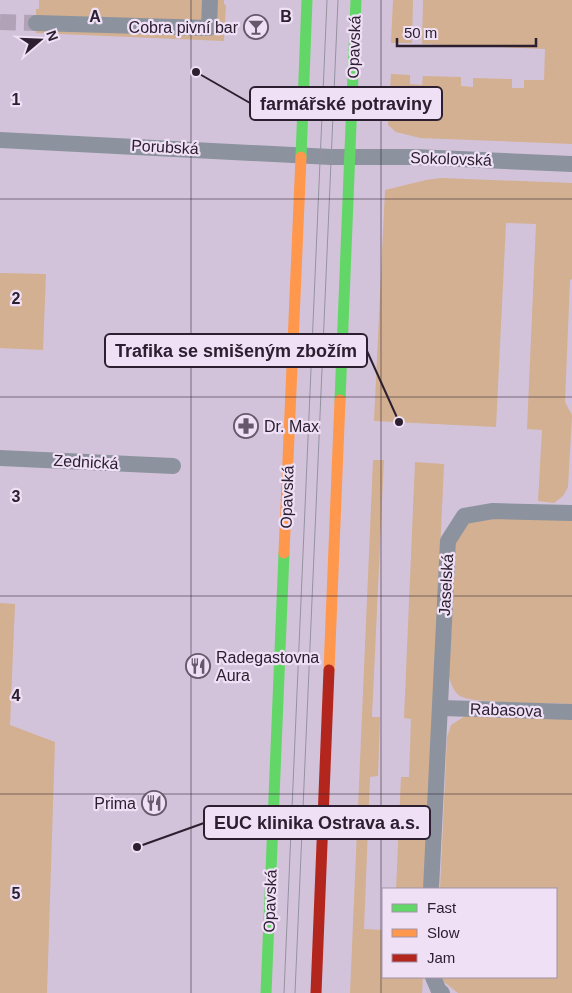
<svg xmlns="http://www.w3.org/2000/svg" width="572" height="993" font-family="Arial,sans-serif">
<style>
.green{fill:#d3b091}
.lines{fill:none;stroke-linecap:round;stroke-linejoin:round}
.street-tunnel{stroke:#b2a2b8;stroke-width:16;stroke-dasharray:16 8;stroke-linecap:butt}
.street{stroke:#8c939e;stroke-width:16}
.fast{stroke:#63d668;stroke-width:11}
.slow{stroke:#ff974d;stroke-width:11}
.jam{stroke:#b3261e;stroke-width:11}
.tram{stroke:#9493a0;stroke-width:1}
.grid{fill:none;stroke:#2c2030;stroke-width:1;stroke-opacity:0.55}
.labels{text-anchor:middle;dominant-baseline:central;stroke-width:4.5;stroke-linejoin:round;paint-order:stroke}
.poi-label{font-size:16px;fill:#2c2030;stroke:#efe0f6;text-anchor:end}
.street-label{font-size:16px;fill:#2c2030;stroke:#efe0f6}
.grid-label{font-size:16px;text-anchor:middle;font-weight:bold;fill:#2c2030;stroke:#efe0f6;stroke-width:4.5;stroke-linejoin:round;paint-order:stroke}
.leader{fill:none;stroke:#2c2030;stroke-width:2}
.callout-dot{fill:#2c2030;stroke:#efe0f6;stroke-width:2}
.callout{fill:#efe0f6;stroke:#2c2030;stroke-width:2}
.callout-label{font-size:18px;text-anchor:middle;font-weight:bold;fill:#2c2030}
</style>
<rect width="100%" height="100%" fill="#d3c3da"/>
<!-- green -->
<g class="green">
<polygon points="39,0 224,0 224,4 226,5 224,41 36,33 36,9 39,9"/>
<polygon points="393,0 413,0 412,43 391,43"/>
<polygon points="423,0 572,0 572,144 420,138 396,132 388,125 391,74 410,75 410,84 422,85 423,76 461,77 461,86 473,87 473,78 512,79 512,88 524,88 524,80 544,80 545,49 422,44"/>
<polygon points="441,178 572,183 572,279 570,280 565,402 572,415 568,487 563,496 554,503 538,501 542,430 527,429 536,224 506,223 496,427 374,421 385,190 426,180"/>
<polygon points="0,273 46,274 43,350 0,348"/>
<polygon points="373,460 384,460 372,717 380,717 378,776 370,777 364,929 383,930 383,977 423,977 422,993 350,993"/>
<polygon points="415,462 444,464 425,889 396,889 401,777 409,777 411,719 404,718"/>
<path d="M480,517L572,520V704C551,703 473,704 460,696C453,691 451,684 449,676L456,542L467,524Z"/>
<polygon points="0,603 15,604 10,725 55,742 47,993 0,993"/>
<polygon points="465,716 572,718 572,993 458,993 444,982 442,977 556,977 556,889 440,889 447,737 451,725"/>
</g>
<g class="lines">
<!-- street-tunnel -->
<polyline class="street-tunnel" points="0,22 36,23"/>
<!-- street -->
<g class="street">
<polyline points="36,23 209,28 210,0"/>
<polyline points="0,140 331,157 415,157 572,164"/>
<polyline points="0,458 173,466"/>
<polyline points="440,708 572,712"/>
<polyline points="431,889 448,541 464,516 493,511 572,513"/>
<polyline points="433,977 439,991 442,993"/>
</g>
<!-- fast -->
<g class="fast">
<polyline points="301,157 307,0"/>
<polyline points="340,400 356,0"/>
<polyline points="266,993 284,553"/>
</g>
<!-- slow -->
<g class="slow">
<polyline points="284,553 301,157"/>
<polyline points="329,670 340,400"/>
</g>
<!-- jam -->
<polyline class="jam" points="316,993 329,670"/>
<!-- tram -->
<g class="tram">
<polyline points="284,993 327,0"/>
<polyline points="295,993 338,0"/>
</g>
</g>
<!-- grid -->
<path class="grid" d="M191,0V993M381,0V993M0,199H572M0,397H572M0,596H572M0,794H572"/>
<!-- icons -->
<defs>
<symbol id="bar-ring" viewBox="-11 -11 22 22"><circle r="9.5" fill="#efe0f6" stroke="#66596c" stroke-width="1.5"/><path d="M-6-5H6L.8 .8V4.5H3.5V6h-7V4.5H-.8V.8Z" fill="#66596c"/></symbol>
<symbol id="pharmacy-ring" viewBox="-11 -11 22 22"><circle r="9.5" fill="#efe0f6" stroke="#66596c" stroke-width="1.5"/><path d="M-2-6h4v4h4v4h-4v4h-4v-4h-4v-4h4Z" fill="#66596c"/></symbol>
<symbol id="restaurant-ring" viewBox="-11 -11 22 22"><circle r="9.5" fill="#efe0f6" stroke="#66596c" stroke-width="1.5"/><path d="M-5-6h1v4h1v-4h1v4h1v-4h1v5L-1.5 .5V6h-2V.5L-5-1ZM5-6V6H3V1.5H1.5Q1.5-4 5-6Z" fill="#66596c"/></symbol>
</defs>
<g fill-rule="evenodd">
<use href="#bar-ring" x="242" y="13" width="28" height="28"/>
<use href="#pharmacy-ring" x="232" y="412" width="28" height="28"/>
<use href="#restaurant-ring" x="184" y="652" width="28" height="28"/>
<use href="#restaurant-ring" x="140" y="789" width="28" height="28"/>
</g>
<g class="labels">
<!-- poi labels -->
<g class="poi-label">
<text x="238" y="27">Cobra pivní bar</text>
<text x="264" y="426" text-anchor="start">Dr. Max</text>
<text x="216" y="657" text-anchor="start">Radegastovna<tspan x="216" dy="18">Aura</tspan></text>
<text x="136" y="803">Prima</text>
</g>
<!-- street labels -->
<g class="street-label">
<text transform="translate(354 47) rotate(-88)">Opavská</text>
<text transform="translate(165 147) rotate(3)">Porubská</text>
<text transform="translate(451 159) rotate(2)">Sokolovská</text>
<text transform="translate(86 462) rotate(3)">Zednická</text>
<text transform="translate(287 497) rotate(-88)">Opavská</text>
<text transform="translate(446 585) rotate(-87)">Jaselská</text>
<text transform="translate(506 710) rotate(2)">Rabasova</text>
<text transform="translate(270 901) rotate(-88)">Opavská</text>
</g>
</g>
<g class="grid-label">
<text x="95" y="22">A</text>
<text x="286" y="22">B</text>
<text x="16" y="105">1</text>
<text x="16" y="304">2</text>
<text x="16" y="502">3</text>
<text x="16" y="701">4</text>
<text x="16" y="899">5</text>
</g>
<!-- callouts -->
<path class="leader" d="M196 72L250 103M399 422L367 351M137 847L204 823"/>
<g class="callout-dot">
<circle cx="196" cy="72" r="5"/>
<circle cx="399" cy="422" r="5"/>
<circle cx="137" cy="847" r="5"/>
</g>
<g class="callout">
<rect x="250" y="87" width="192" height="33" rx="5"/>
<rect x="105" y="334" width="262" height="33" rx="5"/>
<rect x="204" y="806" width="226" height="33" rx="5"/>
</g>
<g class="callout-label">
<text x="346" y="110">farmářské potraviny</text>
<text x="236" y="357">Trafika se smišeným zbožím</text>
<text x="317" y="829">EUC klinika Ostrava a.s.</text>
</g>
<!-- legend -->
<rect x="382" y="888" width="175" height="90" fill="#efe0f6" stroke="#a193a7"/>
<rect x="392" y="904" width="25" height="8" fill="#63d668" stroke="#a193a7"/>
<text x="427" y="913" font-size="15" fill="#2c2030">Fast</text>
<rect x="392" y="929" width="25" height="8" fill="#ff974d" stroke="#a193a7"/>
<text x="427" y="938" font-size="15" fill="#2c2030">Slow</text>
<rect x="392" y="954" width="25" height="8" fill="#b3261e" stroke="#a193a7"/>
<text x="427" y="963" font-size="15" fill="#2c2030">Jam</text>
<!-- north arrow -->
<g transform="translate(40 40) rotate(71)" stroke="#efe0f6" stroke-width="4" paint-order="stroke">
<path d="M0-4L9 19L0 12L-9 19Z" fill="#2c2030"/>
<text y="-8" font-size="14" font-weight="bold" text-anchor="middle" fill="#2c2030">N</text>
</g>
<!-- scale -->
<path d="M397 38v8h139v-8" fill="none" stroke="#2c2030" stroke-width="2.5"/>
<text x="404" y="38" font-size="15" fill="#2c2030" stroke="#efe0f6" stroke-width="4" paint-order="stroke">50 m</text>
</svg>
